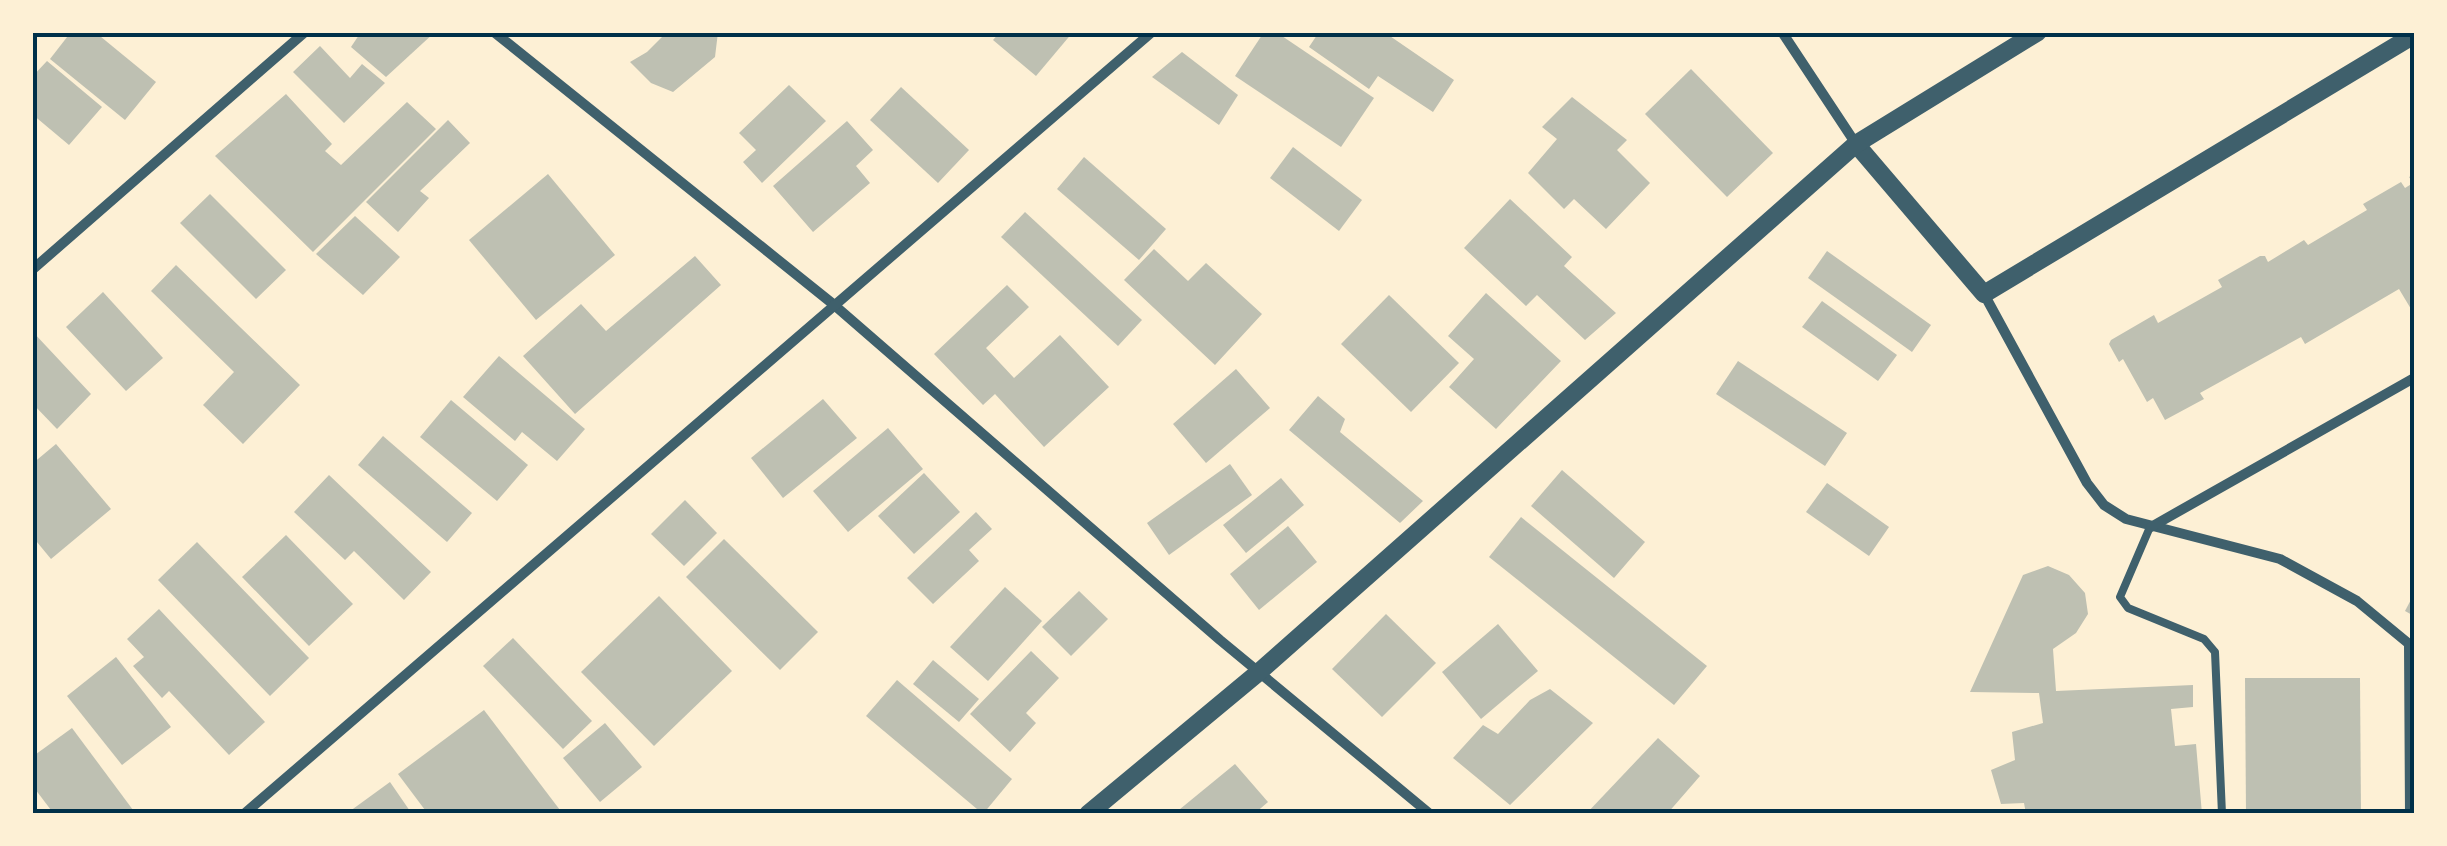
<svg xmlns="http://www.w3.org/2000/svg" width="2447" height="846" font-family="'Noto Serif',serif">
<style>
.building{fill:#bec0b2}
.lines{fill:none;stroke-linecap:round;stroke-linejoin:round}
.service{stroke:#3f606c;stroke-width:8}
.minor{stroke:#3f606c;stroke-width:10}
.tertiary{stroke:#3f606c;stroke-width:18}
.neatline{fill:none;stroke:#003049;stroke-width:4}
</style>
<rect width="100%" height="100%" fill="#fdf0d5"/>
<!-- building -->
<g class="building">
<polygon points="71,32 95,32 156,82 125,120 50,59"/>
<polygon points="361,32 435,32 386,77 351,47"/>
<polygon points="667,32 718,32 715,57 673,92 651,83 630,62 647,52"/>
<polygon points="1000,32 1073,32 1036,76 993,40"/>
<polygon points="1264,32 1276,32 1374,98 1341,147 1235,76"/>
<polygon points="1319,32 1384,32 1454,80 1433,112 1378,76 1369,89 1309,47"/>
<polygon points="320,46 350,78 362,64 385,83 344,123 293,72"/>
<polygon points="1182,52 1238,95 1219,125 1152,77"/>
<polygon points="47,61 102,107 69,145 32,114 32,77"/>
<polygon points="1691,69 1773,153 1727,197 1645,114"/>
<polygon points="789,85 826,121 762,183 743,162 756,150 739,133"/>
<polygon points="901,87 969,150 938,183 870,120"/>
<polygon points="286,94 332,144 325,151 341,165 407,102 436,129 313,252 215,156"/>
<polygon points="1572,97 1627,140 1617,150 1650,183 1606,229 1574,199 1564,209 1528,173 1557,139 1542,127"/>
<polygon points="448,120 470,143 420,191 429,198 398,232 366,202"/>
<polygon points="847,121 873,150 856,166 870,183 813,232 773,186"/>
<polygon points="1293,147 1362,200 1339,231 1270,178"/>
<polygon points="1084,157 1166,229 1139,260 1057,189"/>
<polygon points="548,174 615,255 536,320 469,240"/>
<polygon points="2414,174 2414,314 2399,289 2305,344 2301,337 2200,393 2204,399 2165,420 2153,398 2147,402 2123,359 2119,362 2109,344 2111,340 2154,315 2158,323 2222,287 2218,280 2260,256 2265,256 2268,262 2304,240 2308,245 2367,210 2363,204 2401,182 2405,188 2413,183 2409,177"/>
<polygon points="210,194 286,270 256,299 180,223"/>
<polygon points="1510,199 1572,257 1564,266 1616,313 1585,340 1537,295 1526,306 1464,248"/>
<polygon points="1025,212 1142,320 1118,346 1001,237"/>
<polygon points="355,216 400,257 363,295 316,254"/>
<polygon points="1154,249 1188,281 1206,263 1262,314 1215,365 1124,280"/>
<polygon points="1827,251 1931,325 1912,352 1808,278"/>
<polygon points="695,256 721,285 575,414 523,356 581,304 606,331"/>
<polygon points="176,265 300,385 243,444 203,405 234,372 151,291"/>
<polygon points="1007,285 1029,307 986,348 1014,378 1060,335 1109,387 1044,447 995,394 983,405 934,354"/>
<polygon points="103,292 163,358 126,391 66,327"/>
<polygon points="1486,293 1561,361 1496,429 1449,387 1474,359 1448,336"/>
<polygon points="1389,295 1459,363 1411,412 1341,344"/>
<polygon points="1822,301 1897,355 1878,381 1802,327"/>
<polygon points="32,331 91,394 57,429 32,403"/>
<polygon points="499,356 585,429 557,461 522,432 515,441 463,397"/>
<polygon points="1738,361 1847,433 1825,466 1716,394"/>
<polygon points="1236,369 1270,408 1206,463 1173,424"/>
<polygon points="1318,396 1345,419 1340,432 1423,501 1400,523 1289,430"/>
<polygon points="823,399 857,438 783,498 751,458"/>
<polygon points="451,400 528,465 497,501 420,437"/>
<polygon points="888,428 923,469 848,532 813,491"/>
<polygon points="383,436 472,513 447,542 358,465"/>
<polygon points="56,444 111,509 51,559 32,536 32,464"/>
<polygon points="1230,464 1252,495 1169,555 1147,523"/>
<polygon points="1562,470 1645,542 1614,578 1531,506"/>
<polygon points="924,473 960,512 914,554 878,516"/>
<polygon points="329,475 431,572 404,600 354,551 345,560 294,512"/>
<polygon points="1281,478 1304,505 1246,553 1223,525"/>
<polygon points="1827,483 1889,527 1869,556 1806,512"/>
<polygon points="685,500 717,533 684,566 651,534"/>
<polygon points="976,512 992,529 969,550 979,561 933,604 907,578"/>
<polygon points="1521,517 1707,666 1674,705 1489,557"/>
<polygon points="1288,526 1317,562 1259,610 1230,574"/>
<polygon points="286,535 353,604 309,646 242,577"/>
<polygon points="724,539 818,632 780,670 686,577"/>
<polygon points="197,542 309,658 270,696 158,580"/>
<polygon points="2048,566 2069,575 2085,593 2088,614 2076,633 2053,649 2056,691 2193,685 2193,707 2171,709 2175,746 2196,744 2202,814 2026,814 2024,803 2001,804 1991,770 2015,760 2012,732 2043,723 2039,693 1970,692 2023,575"/>
<polygon points="1005,587 1042,621 988,681 950,647"/>
<polygon points="1079,591 1108,619 1071,656 1042,627"/>
<polygon points="2414,594 2414,616 2405,611"/>
<polygon points="659,596 732,671 654,746 581,672"/>
<polygon points="159,609 265,722 229,755 169,691 162,698 133,666 144,657 127,639"/>
<polygon points="1386,614 1436,663 1382,717 1332,669"/>
<polygon points="1498,624 1538,671 1481,719 1442,672"/>
<polygon points="513,638 592,721 563,749 483,666"/>
<polygon points="1031,651 1059,678 1026,713 1036,723 1010,752 970,714"/>
<polygon points="116,657 171,727 122,765 67,696"/>
<polygon points="933,660 979,699 959,722 913,684"/>
<polygon points="2245,678 2360,678 2361,814 2246,814"/>
<polygon points="897,680 1012,779 983,814 866,716"/>
<polygon points="1550,689 1593,723 1510,805 1453,758 1483,725 1498,734 1530,700"/>
<polygon points="484,710 563,814 428,814 398,774"/>
<polygon points="605,723 642,767 600,802 563,758"/>
<polygon points="72,728 136,814 54,814 32,785 32,757"/>
<polygon points="1658,738 1700,776 1667,814 1586,814"/>
<polygon points="1235,764 1268,802 1254,814 1174,814"/>
<polygon points="390,782 412,814 346,814"/>
</g>
<g class="lines">
<!-- service -->
<polyline class="service" points="2150,527 2120,597 2128,608 2204,639 2215,652 2222,814"/>
<!-- minor -->
<g class="minor">
<polyline points="494,32 833,304 1220,640 1430,814"/>
<polyline points="1782,32 1856,144"/>
<polyline points="32,270 305,32"/>
<polyline points="1984,294 2087,483 2104,505 2126,519 2280,559 2357,601 2414,648"/>
<polyline points="2151,527 2414,378"/>
<polyline points="2409,645 2410,814"/>
<polyline points="244,814 1152,32"/>
</g>
<!-- tertiary -->
<g class="tertiary">
<polyline points="1856,144 1984,294 2414,35"/>
<polyline points="1088,814 1259,672 1856,144 2038,32"/>
</g>
</g>
<!-- border -->
<rect width="2447" height="846" fill="none" stroke="#fdf0d5" stroke-width="70"/>
<rect x="35" y="35" width="2377" height="776" class="neatline"/>
</svg>
